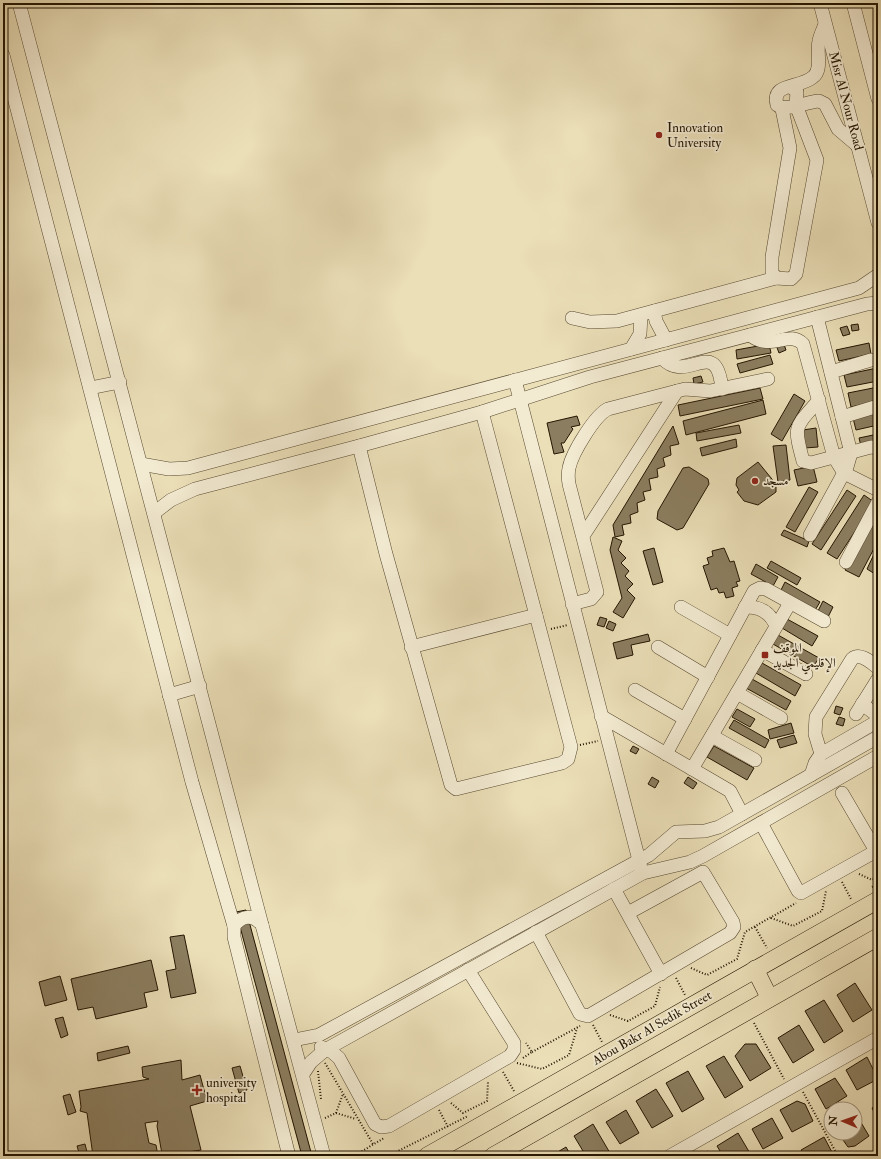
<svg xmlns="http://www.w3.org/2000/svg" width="881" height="1159" font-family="'IM FELL Double Pica',Amiri,serif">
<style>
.building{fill:#8b7e60;stroke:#241501}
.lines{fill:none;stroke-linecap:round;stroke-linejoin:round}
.minor-casing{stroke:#56482f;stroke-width:14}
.major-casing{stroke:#241501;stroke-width:18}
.path{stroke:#241501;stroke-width:2;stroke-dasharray:1 2;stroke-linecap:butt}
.minor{stroke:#f2ead1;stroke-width:13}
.major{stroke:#ebdfb8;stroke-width:17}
.poi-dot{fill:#8f2418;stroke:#f2ead1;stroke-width:1.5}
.labels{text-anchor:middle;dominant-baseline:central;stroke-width:3.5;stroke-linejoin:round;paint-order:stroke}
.street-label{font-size:13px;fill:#241501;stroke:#f2ead1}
.poi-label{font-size:13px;fill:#241501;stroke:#f2ead1;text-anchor:start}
</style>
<rect width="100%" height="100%" fill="#ebdfb8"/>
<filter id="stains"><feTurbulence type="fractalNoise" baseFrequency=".005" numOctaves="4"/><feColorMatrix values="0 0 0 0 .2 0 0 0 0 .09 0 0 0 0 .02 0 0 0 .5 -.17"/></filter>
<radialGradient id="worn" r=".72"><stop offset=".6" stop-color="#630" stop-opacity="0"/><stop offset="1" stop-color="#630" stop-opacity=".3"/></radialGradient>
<!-- building -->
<g class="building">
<polygon points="858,324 859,330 852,331 851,325"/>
<polygon points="847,326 850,334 843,336 840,328"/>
<polygon points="783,342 786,350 779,353 776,345"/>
<polygon points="869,343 871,354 839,361 836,350"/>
<polygon points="769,344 771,353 737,359 736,350"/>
<polygon points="770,355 773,364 740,373 737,364"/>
<polygon points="877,368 878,381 847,387 844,375"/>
<polygon points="701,376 703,382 694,384 693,378"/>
<polygon points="878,387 878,401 851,407 848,393"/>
<polygon points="760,388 763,399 680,416 678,405"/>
<polygon points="794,394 805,401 782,441 771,434"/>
<polygon points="763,400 766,414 686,435 683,421"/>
<polygon points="878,413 878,425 856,430 853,418"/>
<polygon points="577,416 580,425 571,427 573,429 564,443 561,443 564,452 554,454 547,423"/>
<polygon points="739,425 741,433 697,441 696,433"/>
<polygon points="673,426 679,444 670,446 671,455 663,458 665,466 657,469 658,477 649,479 651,490 643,492 645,500 637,503 638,512 630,515 631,523 622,525 624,535 615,537 613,525"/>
<polygon points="816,428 818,447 805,448 803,430"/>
<polygon points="878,434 878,443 861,446 859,438"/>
<polygon points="736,439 737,447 702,456 700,448"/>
<polygon points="786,445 790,480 778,482 773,446"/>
<polygon points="758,462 776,484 776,492 758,505 744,501 737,492 739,490 736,485 737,478"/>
<polygon points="813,466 817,482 798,486 794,470"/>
<polygon points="689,467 708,479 709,484 683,528 677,530 657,519 658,511 683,468"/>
<polygon points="809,487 818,492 795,532 786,527"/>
<polygon points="847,490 856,496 821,550 812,544"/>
<polygon points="864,495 874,502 837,559 827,553"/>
<polygon points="878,508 878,541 859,577 845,570"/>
<polygon points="784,530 809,541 807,547 781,535"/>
<polygon points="613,537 622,541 618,550 626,558 621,563 629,571 625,576 633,584 627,590 635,598 623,618 613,612 622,598 610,550"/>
<polygon points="654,548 663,582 653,585 643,551"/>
<polygon points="724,548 730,562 734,561 740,581 736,582 738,586 732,588 734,596 726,598 724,592 719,593 717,588 711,590 703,566 709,564 707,558 713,556 712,551"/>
<polygon points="875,552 878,554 878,579 876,579 875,574 867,569"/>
<polygon points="771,561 801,578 797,585 767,568"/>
<polygon points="756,564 778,577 773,586 751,574"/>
<polygon points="785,582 820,602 814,612 780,592"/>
<polygon points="823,601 833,607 828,617 818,611"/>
<polygon points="600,617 607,619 604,627 597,625"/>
<polygon points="787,619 818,636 812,646 782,628"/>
<polygon points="609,621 616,624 613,631 606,628"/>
<polygon points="648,634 650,641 631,645 633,655 617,659 613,643"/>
<polygon points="778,635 819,658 813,667 773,644"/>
<polygon points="762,663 801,685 795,696 756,673"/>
<polygon points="752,679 791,701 786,710 746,688"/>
<polygon points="836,706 843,708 840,715 834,713"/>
<polygon points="737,709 755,719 750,727 732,717"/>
<polygon points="839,717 845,719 843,726 836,724"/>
<polygon points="734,720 769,740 765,748 729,728"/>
<polygon points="791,723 794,733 770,739 768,730"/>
<polygon points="794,735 797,743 780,748 777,740"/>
<polygon points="633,746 639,749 636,754 630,751"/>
<polygon points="714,746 754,768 747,780 707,757"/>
<polygon points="652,777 659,781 655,788 648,784"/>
<polygon points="688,777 697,783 693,789 684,783"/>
<polygon points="246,910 312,1156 302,1156 236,912"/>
<polygon points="184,935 196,993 171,998 166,971 176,969 170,937"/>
<polygon points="151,960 158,990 144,993 147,1007 96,1019 93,1007 78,1010 71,979"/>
<polygon points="60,976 67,1000 45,1006 39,982"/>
<polygon points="855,983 872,1010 853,1022 837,995"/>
<polygon points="824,1000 843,1031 824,1043 805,1011"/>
<polygon points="63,1017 68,1035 61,1038 55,1019"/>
<polygon points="799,1025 814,1050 793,1063 778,1038"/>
<polygon points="745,1044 756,1044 771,1068 750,1081 735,1056"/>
<polygon points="128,1046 130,1053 98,1061 97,1053"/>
<polygon points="724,1056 743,1087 725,1098 706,1066"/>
<polygon points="867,1057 878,1079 857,1090 846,1070"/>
<polygon points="181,1060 182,1080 200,1075 207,1101 190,1106 201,1150 169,1155 162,1154 157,1126 158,1121 145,1123 149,1143 156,1145 158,1156 93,1156 87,1113 80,1111 81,1107 79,1091 149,1079 143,1077 142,1067"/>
<polygon points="240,1066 247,1090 239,1093 232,1068"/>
<polygon points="688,1071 704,1099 682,1112 666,1083"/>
<polygon points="835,1078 847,1096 826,1109 815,1089"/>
<polygon points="656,1089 673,1116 652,1128 636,1101"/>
<polygon points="70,1094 76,1112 68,1115 63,1096"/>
<polygon points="797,1101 805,1104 813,1121 792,1132 780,1110"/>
<polygon points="878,1105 878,1120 872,1108"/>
<polygon points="626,1110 639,1133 620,1144 606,1122"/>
<polygon points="856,1114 869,1136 855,1146 848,1147 838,1133 855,1133"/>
<polygon points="772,1118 783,1138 763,1149 752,1129"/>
<polygon points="593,1124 610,1153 605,1156 586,1156 574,1136"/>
<polygon points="738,1133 751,1155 723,1156 717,1146"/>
<polygon points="824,1137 834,1156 805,1156 801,1150"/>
<polygon points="85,1144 88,1156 80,1156 77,1146"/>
<polygon points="566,1147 571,1156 551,1156"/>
<polygon points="708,1151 711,1156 700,1156"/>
</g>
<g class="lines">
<defs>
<g id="minor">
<polyline points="19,3 262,925"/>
<polyline points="820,3 878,223"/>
<polyline points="853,3 878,99"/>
<path d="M825,24C823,30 820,35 819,41C816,52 823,70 813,77C799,89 771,82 777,105C787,112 805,102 819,101L825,104L838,129L858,146"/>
<polyline points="3,55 192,782 234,926"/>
<polyline points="782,109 790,148 772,257 772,272 776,278 791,279 796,274 817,160 796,105 797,92 791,87"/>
<polyline points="654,311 656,321 666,340"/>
<polyline points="572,318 590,322 617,321 776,278"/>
<path d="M750,335C771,352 789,329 803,344L834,457L844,473L878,490"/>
<polyline points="631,349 640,334 641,315"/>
<path d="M662,358C688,386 716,333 722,389"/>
<polyline points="831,372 871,360"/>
<polyline points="515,380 641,868"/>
<polyline points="90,388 120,382"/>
<path d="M819,400C795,428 793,424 803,461L811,463L871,447L878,448"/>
<polyline points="842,417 878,406"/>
<polyline points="359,446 386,554 451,785 456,789 562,763 568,759 571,747 482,412"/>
<polyline points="141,464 169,469 188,468 859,288 878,275"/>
<polyline points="154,513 171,500 195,489 359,446 482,412 590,377 867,304 878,303"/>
<polyline points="810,535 847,467 851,453 817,317"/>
<polyline points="583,536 677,391"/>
<polyline points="846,562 878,502"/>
<path d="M572,604L591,599L597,592L569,484C568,478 568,473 569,468C572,453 595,415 608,409L685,389L710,391L768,379"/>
<polyline points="681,607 730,635"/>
<path d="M745,607C759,606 770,612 776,626"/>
<polyline points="411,647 536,615"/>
<polyline points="658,647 708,677"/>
<polyline points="762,650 806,674"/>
<polyline points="635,690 685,719"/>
<polyline points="737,693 781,718"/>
<polyline points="169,695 200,686"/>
<polyline points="862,704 878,716"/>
<polyline points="856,714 878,679"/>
<polyline points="601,716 730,791 742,814"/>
<polyline points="712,736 755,760"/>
<polyline points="666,754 754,591 760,588 766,589 824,621"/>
<path d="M821,754L815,734L816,717L852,659C860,652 871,662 878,668"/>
<polyline points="692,769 790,603"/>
<polyline points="811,775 815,763 821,754 878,721"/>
<polyline points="842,793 876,851"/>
<polyline points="761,823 798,891 801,893 878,850"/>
<polyline points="614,889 661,974"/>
<polyline points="536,932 580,1014 588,1016 730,933 734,927 733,922 703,872 628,913"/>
<polyline points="294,1040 319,1035 649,855 676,832 705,831 719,827 878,737"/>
<polyline points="321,1047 332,1052 339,1058 375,1124 381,1127 389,1126 510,1056 514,1050 514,1043 468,970"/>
<polyline points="303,1074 311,1062 325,1050 643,873 690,862 703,856 878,756"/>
<path d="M289,1156L234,937V926C242,915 253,914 262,925L324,1156"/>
<polyline points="670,1156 878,1038"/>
</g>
<g id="major">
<polyline points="755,969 769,997"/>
<polyline points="427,1156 878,900"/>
<polyline points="493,1156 878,937"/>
</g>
</defs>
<!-- minor casing -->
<use href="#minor" class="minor-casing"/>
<!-- major casing -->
<use href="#major" class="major-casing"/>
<!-- path -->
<g class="path">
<polyline points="551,629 568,625"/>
<polyline points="580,745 598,741"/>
<polyline points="859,874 872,880 878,877"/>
<polyline points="842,882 851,899"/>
<polyline points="872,887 878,884"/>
<polyline points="771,918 793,926 822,911 826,891"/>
<polyline points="755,927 767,948"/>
<polyline points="691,968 707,975 737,959 745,932 796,903"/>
<polyline points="676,978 685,995"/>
<polyline points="610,1015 628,1021 655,1006 660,987"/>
<polyline points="754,1023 784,1079"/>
<polyline points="593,1025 602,1042"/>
<polyline points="532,1052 580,1026"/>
<polyline points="523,1058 532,1052 526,1043"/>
<polyline points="325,1063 373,1144"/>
<polyline points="517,1063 542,1069 569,1055 577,1028"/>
<polyline points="318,1071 321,1099"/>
<polyline points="503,1072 514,1091"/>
<polyline points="803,1092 838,1156"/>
<polyline points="451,1103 463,1113 487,1101 488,1082"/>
<polyline points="439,1110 448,1127"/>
<polyline points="336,1113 356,1119"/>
<polyline points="325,1118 336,1113 343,1094"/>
<polyline points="354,1156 384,1138"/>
<polyline points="388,1156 468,1116"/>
</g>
<!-- minor -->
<use href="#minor" class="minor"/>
<!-- major -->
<use href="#major" class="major"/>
</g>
<!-- markers -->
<g class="poi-dot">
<circle cx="659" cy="135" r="4"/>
<circle cx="755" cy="481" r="4"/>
<rect x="761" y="651" width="8" height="8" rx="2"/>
<path d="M195 1084h4v4h4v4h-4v4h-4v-4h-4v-4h4z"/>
</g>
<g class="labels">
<!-- street labels -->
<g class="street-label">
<text transform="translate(846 101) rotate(75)">Misr Al Nour Road</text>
<text transform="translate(652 1028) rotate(-30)">Abou Bakr Al Sedik Street</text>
</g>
<!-- poi labels -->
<g class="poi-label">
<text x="667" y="128">Innovation<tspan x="667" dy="15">University</tspan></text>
<text x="763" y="481">مسجد</text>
<text x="773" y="648">الموقف<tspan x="773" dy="15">الإقليمي الجديد</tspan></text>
<text x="206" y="1083">university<tspan x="206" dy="15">hospital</tspan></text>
</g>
</g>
<!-- margin -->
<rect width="881" height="1159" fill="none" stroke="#ebdfb8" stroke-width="16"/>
<rect x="4" y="4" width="873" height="1151" fill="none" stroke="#241501" stroke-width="2"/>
<rect x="8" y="8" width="865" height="1143" fill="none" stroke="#241501"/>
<!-- north arrow -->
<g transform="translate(843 1121) rotate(272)"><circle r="19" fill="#f2ead1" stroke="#a0957e"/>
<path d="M0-3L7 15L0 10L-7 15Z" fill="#8f2418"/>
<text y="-6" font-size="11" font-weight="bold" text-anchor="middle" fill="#241501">N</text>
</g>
<rect width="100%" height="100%" filter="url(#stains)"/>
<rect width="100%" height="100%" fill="url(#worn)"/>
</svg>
